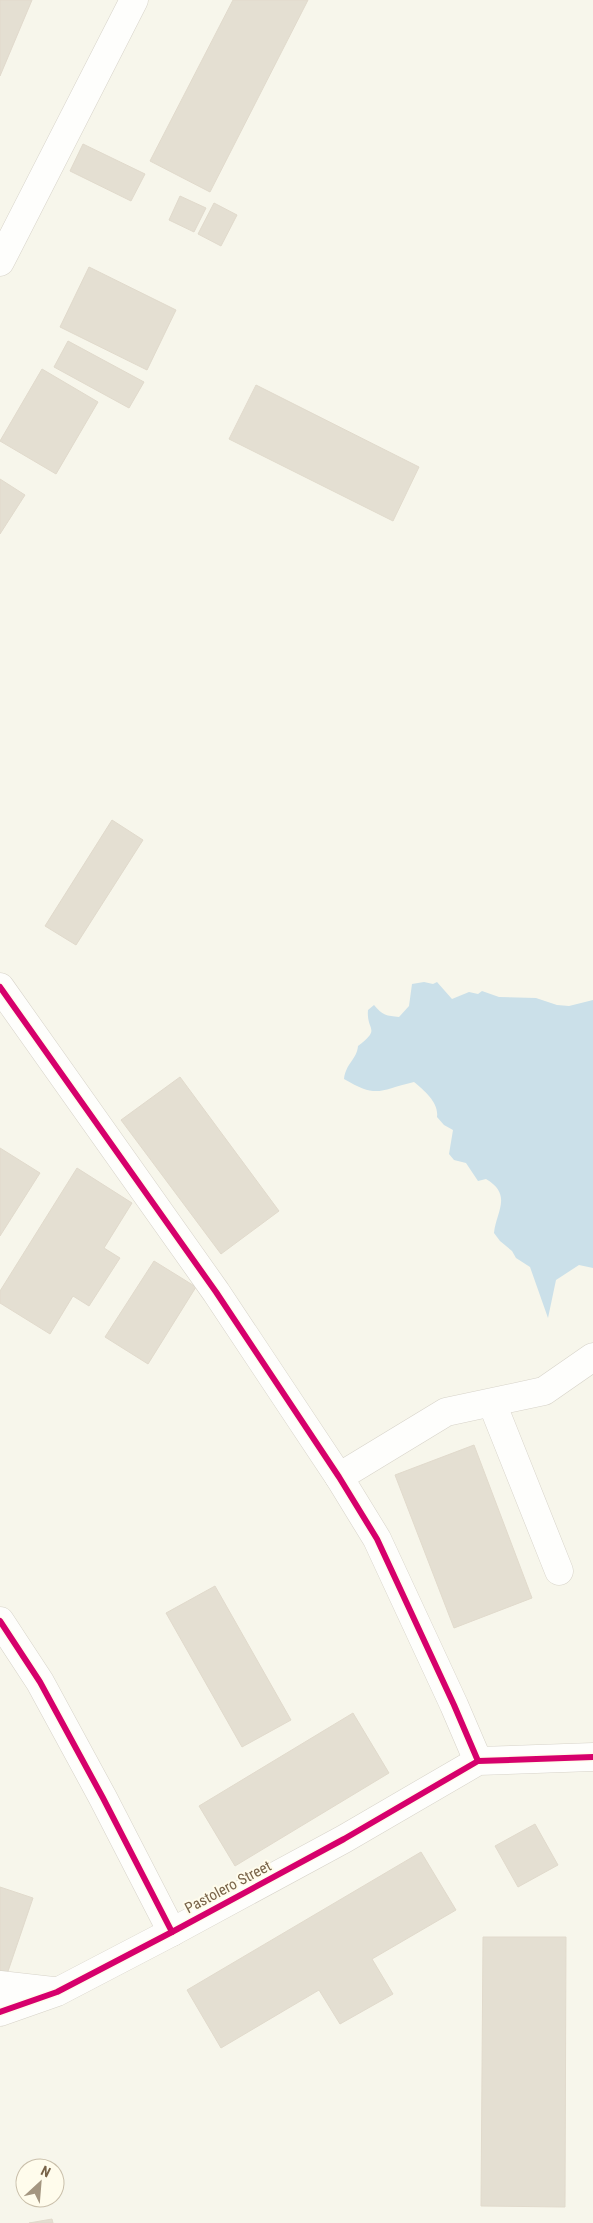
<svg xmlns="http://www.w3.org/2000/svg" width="593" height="2223" font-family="'Roboto Condensed',sans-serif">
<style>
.water{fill:#cbe0e9}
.building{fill:#e4dfd2;stroke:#e1dacc}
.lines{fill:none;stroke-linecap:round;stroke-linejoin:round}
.minor-casing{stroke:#d7d3c9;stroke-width:29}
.minor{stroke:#fefefc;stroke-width:28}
.cycleway-casing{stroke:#fffcec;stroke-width:9}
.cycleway{stroke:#d6006c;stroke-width:6}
.labels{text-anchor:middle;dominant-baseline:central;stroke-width:4;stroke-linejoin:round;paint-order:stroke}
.street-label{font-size:15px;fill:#786348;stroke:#fffcec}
</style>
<rect width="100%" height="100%" fill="#f7f6eb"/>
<!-- water -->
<path class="water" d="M424,982L433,984L437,982L452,999L469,992L478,994L482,991L499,997L536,998L557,1005L569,1006L593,1000V1268L579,1265L556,1280L548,1318L530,1267L516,1258L512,1251L500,1241L494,1233C496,1212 513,1195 486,1179L478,1181L466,1163L454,1160L449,1154L453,1130L444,1125L437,1117C439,1103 425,1091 414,1082C379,1090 378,1099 344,1079C346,1063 357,1059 358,1046C382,1028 366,1031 368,1010L374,1005C382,1015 387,1016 399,1017L409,1006L412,984Z"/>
<!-- building -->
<g class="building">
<polygon points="0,0 32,0 0,76"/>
<polygon points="233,0 308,0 210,192 150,161"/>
<polygon points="83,144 145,174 131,201 70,171"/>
<polygon points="180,196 206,208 194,232 169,220"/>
<polygon points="214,203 237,215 221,246 198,234"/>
<polygon points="89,267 176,310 147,370 60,327"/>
<polygon points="68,341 144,382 129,408 54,367"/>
<polygon points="42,369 98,402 56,474 0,441"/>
<polygon points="256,385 419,467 393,521 229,439"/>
<polygon points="0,479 25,495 0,534"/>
<polygon points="112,820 143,840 76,945 45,926"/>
<polygon points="180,1077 279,1211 221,1254 121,1120"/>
<polygon points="0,1148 40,1173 0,1236"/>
<polygon points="77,1168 132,1203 104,1248 120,1258 89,1306 73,1296 50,1334 0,1303 0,1291"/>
<polygon points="154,1261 196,1287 148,1364 105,1337"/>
<polygon points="474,1445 532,1598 454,1628 395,1475"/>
<polygon points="215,1586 291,1720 242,1747 166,1613"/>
<polygon points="353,1713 389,1773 235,1866 199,1806"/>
<polygon points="535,1824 558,1865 518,1887 495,1846"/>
<polygon points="421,1852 456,1910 372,1959 393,1994 340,2024 319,1990 221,2048 187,1990"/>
<polygon points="0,1887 33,1898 5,1980 0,1978"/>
<polygon points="483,1937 566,1937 565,2207 481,2206"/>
<polygon points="52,2219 53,2223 29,2223"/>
</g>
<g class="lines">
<defs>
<g id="minor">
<polyline points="0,262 134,0"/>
<polyline points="0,987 216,1292 339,1477 377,1539 454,1705 478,1761"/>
<polyline points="492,1403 559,1571"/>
<polyline points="339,1477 446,1412 544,1391 593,1357"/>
<polyline points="0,1621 40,1682 103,1798 172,1932"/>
<polyline points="0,1985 53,1991"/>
<polyline points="0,2012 57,1992 172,1932 344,1839 478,1761 593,1757"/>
</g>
</defs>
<!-- minor casing -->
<use href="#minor" class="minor-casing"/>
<!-- minor -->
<use href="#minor" class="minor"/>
<defs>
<g id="cycleway">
<polyline points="0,987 216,1292 339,1477 377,1539 454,1705 478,1761"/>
<polyline points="0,1621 40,1682 103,1798 172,1932"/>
<polyline points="0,2012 57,1992 172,1932 344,1839 478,1761 593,1757"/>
</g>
</defs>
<!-- cycleway casing -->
<use href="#cycleway" class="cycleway-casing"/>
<!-- cycleway -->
<use href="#cycleway" class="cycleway"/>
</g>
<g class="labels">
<!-- street labels -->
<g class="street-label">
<text transform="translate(228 1887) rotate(-28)">Pastolero Street</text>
</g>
</g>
<!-- north arrow -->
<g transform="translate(40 2183) rotate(26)"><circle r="24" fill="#fffcec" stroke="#c9bfaa"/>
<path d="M0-4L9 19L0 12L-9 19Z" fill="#a49681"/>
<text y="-8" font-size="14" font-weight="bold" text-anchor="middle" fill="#786348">N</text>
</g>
</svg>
